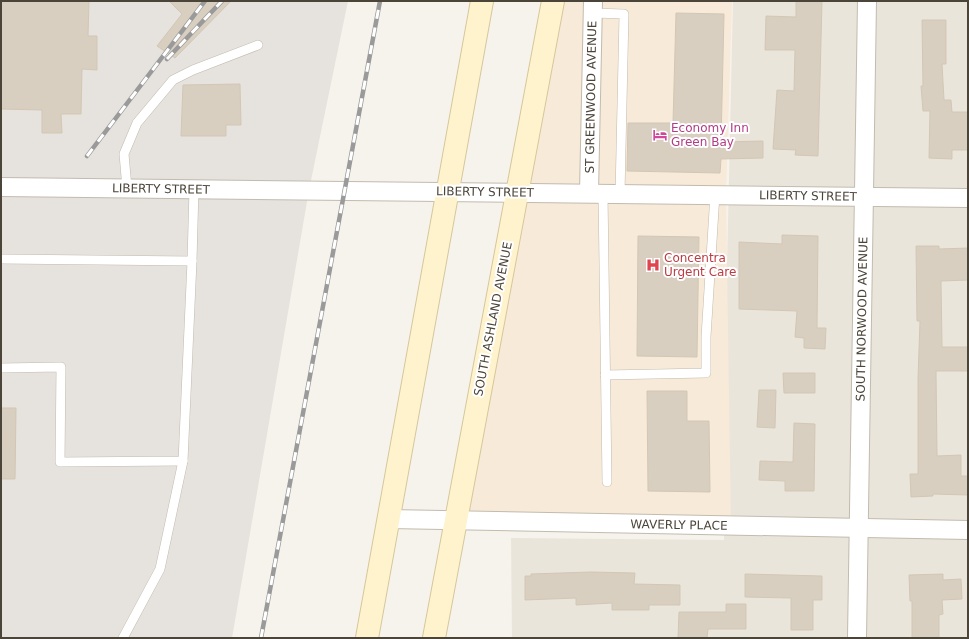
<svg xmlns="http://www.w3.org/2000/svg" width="969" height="639" font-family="'DejaVu Sans',sans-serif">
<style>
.residential{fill:#eae5da}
.commercial{fill:#f7ead8}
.industrial{fill:#e6e2dd}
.building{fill:#d8cfc1;stroke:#d3c7b4}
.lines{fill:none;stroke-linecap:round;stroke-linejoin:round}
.service-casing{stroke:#c2bbae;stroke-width:10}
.minor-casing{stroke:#c2bbae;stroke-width:20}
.secondary-casing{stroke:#d6c79b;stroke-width:24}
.service{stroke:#fff;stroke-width:9}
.minor{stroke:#fff;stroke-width:18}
.secondary{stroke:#fff3cd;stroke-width:22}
.rail-casing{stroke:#9a9a9a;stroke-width:4.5}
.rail{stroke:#fff;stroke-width:3;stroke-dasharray:9;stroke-linecap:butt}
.labels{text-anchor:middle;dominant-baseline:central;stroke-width:4;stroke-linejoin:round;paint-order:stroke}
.street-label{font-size:12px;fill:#4b4439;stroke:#fff}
.hotel-label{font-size:12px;fill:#b23c85;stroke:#fff;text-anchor:start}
.health-label{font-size:12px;fill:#be3a42;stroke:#fff;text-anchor:start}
</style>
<rect width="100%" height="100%" fill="#f6f3ec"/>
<!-- residential -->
<polygon class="residential" points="733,1 968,1 968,638 512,638 511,538 724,540 727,265"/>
<!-- commercial -->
<polygon class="commercial" points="553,1 732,1 726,194 731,526 455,520"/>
<!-- industrial -->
<polygon class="industrial" points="1,1 348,1 309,190 232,638 1,638"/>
<!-- building -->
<g class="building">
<polygon points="1,1 89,1 88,36 97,36 97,70 82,69 81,114 61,114 62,133 42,133 42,110 1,109"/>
<polygon points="169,1 231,1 175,58 157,46 182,14"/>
<polygon points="796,1 822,1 818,156 795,155 796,150 773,149 777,90 794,91 795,50 765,50 766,16 796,17"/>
<polygon points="676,13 724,14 721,142 763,141 763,158 721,159 720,173 627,171 628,123 673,123"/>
<polygon points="922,20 946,20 946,64 942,64 944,100 951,100 952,112 968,112 968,150 952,150 952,159 929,158 930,111 923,111 921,86 923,86"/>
<polygon points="240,84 241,125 226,125 226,136 181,136 183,85"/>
<polygon points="782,235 818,236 817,328 826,328 825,349 804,348 804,338 795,337 797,311 739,309 739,242 782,244"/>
<polygon points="638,236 699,237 697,357 637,356"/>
<polygon points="916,246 939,246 939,249 968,248 968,280 941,281 942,347 968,347 968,371 936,371 937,456 961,455 961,476 968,476 968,495 933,494 933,496 911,497 910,474 918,474 918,379 920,321 917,321"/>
<polygon points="783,373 815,373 815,393 784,393"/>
<polygon points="759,390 776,390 775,428 757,427"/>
<polygon points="647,391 687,391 687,421 709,421 710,492 648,491"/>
<polygon points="1,408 16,408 15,479 1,479"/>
<polygon points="794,423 815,424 814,491 785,491 785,481 759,480 760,461 793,462"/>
<polygon points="590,572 635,573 634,584 680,585 680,605 649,605 649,610 612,610 612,603 576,605 576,598 525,600 525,576 531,576 531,574"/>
<polygon points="745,574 822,576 822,600 813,600 813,630 791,630 791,598 745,597"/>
<polygon points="943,574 943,580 961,579 962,599 942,600 943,614 939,615 939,638 912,638 912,601 910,601 909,575"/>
<polygon points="726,604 746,604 746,629 708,629 707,638 678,638 679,612 726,612"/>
</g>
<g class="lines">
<defs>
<g id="service">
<polyline points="593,13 624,14 620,194"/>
<polyline points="127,188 124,154 137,123 173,80 193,70 258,45"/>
<polyline points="603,193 607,482"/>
<polyline points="1,259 192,261 194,189"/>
<polyline points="1,368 61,367 60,462 183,461 192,261"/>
<polyline points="605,375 706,373 706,337 715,194"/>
<polyline points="123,638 160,569 183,461"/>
</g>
<g id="minor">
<polyline points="1,187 968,198"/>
<polyline points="589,193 593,1"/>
<polyline points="389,519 968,530"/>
<polyline points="857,638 867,1"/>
</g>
<g id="secondary">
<polyline points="367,638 482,1"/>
<polyline points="434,638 553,1"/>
</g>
</defs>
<!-- service casing -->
<use href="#service" class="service-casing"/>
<!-- minor casing -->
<use href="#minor" class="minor-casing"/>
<!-- secondary casing -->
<use href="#secondary" class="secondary-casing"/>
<!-- service -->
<use href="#service" class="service"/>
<!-- minor -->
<use href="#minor" class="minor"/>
<!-- secondary -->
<use href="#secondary" class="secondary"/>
<defs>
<g id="rail">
<polyline points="167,59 222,1"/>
<polyline points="87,156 205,1"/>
<polyline points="261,638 380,1"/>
</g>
</defs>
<!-- rail casing -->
<use href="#rail" class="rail-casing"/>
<!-- rail -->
<use href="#rail" class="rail"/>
</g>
<!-- icons -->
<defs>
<symbol id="hotel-bare" viewBox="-9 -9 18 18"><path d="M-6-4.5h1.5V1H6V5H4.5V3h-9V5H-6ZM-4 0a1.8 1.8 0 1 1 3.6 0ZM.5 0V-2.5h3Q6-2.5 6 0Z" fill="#d1479c" stroke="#fff" stroke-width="2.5" paint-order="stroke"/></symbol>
<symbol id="hospital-bare" viewBox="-9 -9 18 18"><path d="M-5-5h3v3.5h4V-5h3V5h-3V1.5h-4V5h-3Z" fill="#e0444e" stroke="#fff" stroke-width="2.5" paint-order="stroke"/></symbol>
</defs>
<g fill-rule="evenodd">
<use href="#hotel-bare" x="650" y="125" width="20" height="20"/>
<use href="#hospital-bare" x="643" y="255" width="20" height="20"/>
</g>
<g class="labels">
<!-- street labels -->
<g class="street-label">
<text transform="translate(591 97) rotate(-89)">ST GREENWOOD AVENUE</text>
<text transform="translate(161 189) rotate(1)">LIBERTY STREET</text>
<text transform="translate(485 192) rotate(1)">LIBERTY STREET</text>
<text transform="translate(808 196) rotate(1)">LIBERTY STREET</text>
<text transform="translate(493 319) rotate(-79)">SOUTH ASHLAND AVENUE</text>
<text transform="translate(862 319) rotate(-89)">SOUTH NORWOOD AVENUE</text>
<text transform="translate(679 525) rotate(1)">WAVERLY PLACE</text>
</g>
<!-- hotel labels -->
<g class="hotel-label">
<text x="671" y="128">Economy Inn<tspan x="671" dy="14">Green Bay</tspan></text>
</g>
<!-- health labels -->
<g class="health-label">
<text x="664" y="258">Concentra<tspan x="664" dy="14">Urgent Care</tspan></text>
</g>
</g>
<!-- border -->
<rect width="969" height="639" fill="none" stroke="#4b4439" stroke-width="4"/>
</svg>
